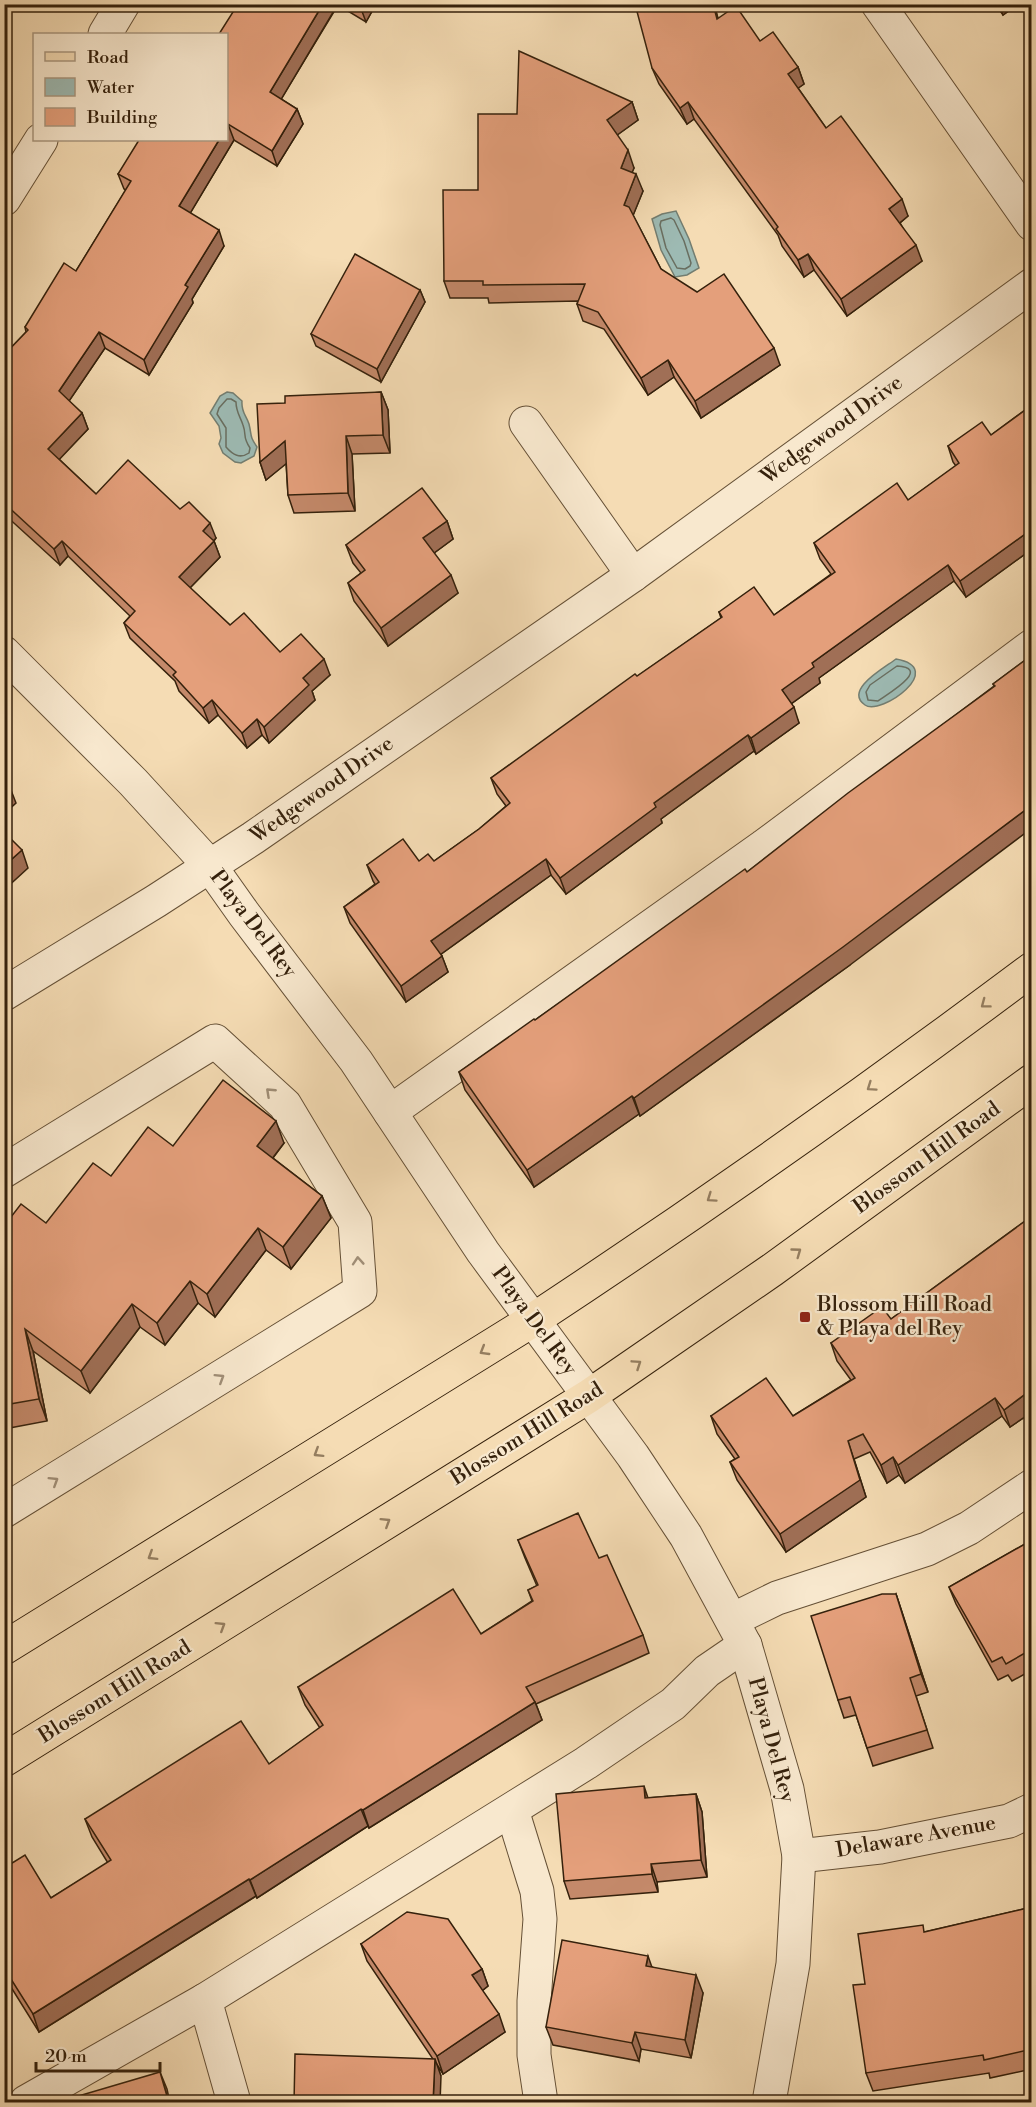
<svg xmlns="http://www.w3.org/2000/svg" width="1036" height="2107" font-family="'Libre Bodoni',serif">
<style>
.water{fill:#9dbab3;stroke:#737d70;stroke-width:1.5}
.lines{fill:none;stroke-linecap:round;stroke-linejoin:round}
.shore{stroke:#696e60;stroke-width:1.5}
.minor-casing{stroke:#655036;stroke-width:35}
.major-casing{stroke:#35210c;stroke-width:35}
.minor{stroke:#f8e8ce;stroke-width:33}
.major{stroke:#f5dcb4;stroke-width:33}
.wall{fill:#c4896a;stroke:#35210c;stroke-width:1.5}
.shaded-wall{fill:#a06f56;stroke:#35210c;stroke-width:1.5}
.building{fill:#e49f7b;stroke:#35210c;stroke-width:1.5}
.oneway{stroke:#957e60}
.oneway2{stroke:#a08e77}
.poi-dot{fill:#8f2418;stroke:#f8e8ce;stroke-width:2}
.labels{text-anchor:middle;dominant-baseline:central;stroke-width:4.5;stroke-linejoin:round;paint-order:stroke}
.street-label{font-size:21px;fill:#35210c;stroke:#f8e8ce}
.poi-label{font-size:21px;fill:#35210c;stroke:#f8e8ce;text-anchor:start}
</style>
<rect width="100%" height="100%" fill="#f5dcb4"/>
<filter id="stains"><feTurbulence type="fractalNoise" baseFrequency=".00333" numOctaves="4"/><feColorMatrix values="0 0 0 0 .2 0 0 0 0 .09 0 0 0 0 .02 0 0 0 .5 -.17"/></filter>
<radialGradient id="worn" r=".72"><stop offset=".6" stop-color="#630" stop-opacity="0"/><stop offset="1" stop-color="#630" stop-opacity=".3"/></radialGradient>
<!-- water -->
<g class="water">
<polygon points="676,211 689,239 699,268 687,275 675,277 661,250 652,219 662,214"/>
<path d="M227,392L233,393L242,401C241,412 246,415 249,424C252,436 249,435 257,447L254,456L241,463L235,462L223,453L219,444L221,438L219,426L210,413L220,396Z"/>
<path d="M896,659C948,668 881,716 865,705C843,690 886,667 896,659Z"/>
</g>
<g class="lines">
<!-- shore -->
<g class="shore">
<polygon points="671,218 674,220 684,241 691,263 690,266 685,269 677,268 666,248 660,225 661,221"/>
<path d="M227,399H231L236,402C236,412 240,416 243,425C247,436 242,436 250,448L249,453C240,459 233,455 226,447V428L217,414L219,408Z"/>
<path d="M897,666C933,668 886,695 878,701L868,700L866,692L870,685Z"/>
</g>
<defs>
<g id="minor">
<polyline points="878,4 1032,224"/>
<polyline points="105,34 123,4"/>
<polyline points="4,199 41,140"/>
<polyline points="526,423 633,575"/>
<polyline points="4,653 133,782 210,866 244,914 356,1061 483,1252 633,1456 686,1536 745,1645 787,1789 799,1856 793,1964 769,2102"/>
<polyline points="4,994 156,901 253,838 633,575 1032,285"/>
<polyline points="390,1112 764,846 1032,646"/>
<polyline points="4,1171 215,1041 285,1105 355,1222 360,1291 4,1511"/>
<polyline points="732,1620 777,1598 927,1549 969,1528 1032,1486"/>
<polyline points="512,1810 537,1891 540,1919 534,2001 534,2055 541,2102"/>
<polyline points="799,1856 880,1847 1009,1821 1032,1810"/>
<polyline points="26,2102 205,2000"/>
<polyline points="234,2102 205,2000 586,1763 673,1704 707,1671 745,1645"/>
</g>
<g id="major">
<path d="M4,1648L533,1320C703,1208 869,1091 1032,969"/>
<polyline points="4,1760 589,1396 772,1270 1032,1081"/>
</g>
</defs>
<!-- minor casing -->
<use href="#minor" class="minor-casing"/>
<!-- major casing -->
<use href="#major" class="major-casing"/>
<!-- minor -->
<use href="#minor" class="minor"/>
<!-- major -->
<use href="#major" class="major"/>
</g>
<!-- wall -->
<g class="wall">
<polygon points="238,4 376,4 366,22 338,5 281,99 297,109 303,124 277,166 234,140 190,213 224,246 192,299 193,303 149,375 105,348 69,401 82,413 88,429 59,459 96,494 180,509 216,538 214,541 220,557 190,588 230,625 280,652 330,675 312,691 315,700 269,743 262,735 247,748 218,715 209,723 179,691 175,681 130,638 124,623 130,616 68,556 60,565 4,514 4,355 26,332 25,327 76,271 126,190 124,189 118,174 226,140"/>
<polygon points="714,4 718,19 760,41 798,67 804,84 798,88 826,128 908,216 900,223 922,261 847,316 814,270 804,277 782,246 778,235 694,119 687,124 659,84 652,68"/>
<polygon points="995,4 1018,4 1003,15"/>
<polygon points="632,102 638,120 617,135 634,168 632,172 643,191 633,215 661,269 780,365 701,418 674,377 648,395 604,329 583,321 577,304 578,301 489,303 488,298 450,298 444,281 478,190 517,114"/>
<polygon points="420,290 425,302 381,382 316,346 311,334"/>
<polygon points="381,392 388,410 390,453 352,454 355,511 294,513 288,495 286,463 266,480 260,462 285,403"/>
<polygon points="1032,405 1032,549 966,597 954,581 819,678 820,683 791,704 799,723 756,754 754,751 661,819 662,823 566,894 551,875 441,954 448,972 406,1002 350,923 344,907 375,884 373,881 367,865 419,861 434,861 479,829 506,806 497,794 491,778 721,618 719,612 774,615 831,574 820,559 814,543 908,500 956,466 953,462 948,446 991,435"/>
<polygon points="447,521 453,539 434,553 458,593 388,646 354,601 348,583 361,573 353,563 346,545"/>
<polygon points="1032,655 850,965 640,1116 639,1114 534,1187 465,1090 459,1072 535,1020 747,872 994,686 993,684"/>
<polygon points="284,1143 273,1158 322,1196 331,1218 291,1269 266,1250 215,1317 198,1303 165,1345 140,1327 90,1393 33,1351 47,1421 4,1429 4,1226 46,1223 111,1176 173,1146"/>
<polygon points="1032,1216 1032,1412 1010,1427 1002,1416 905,1483 899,1475 887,1483 870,1452 854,1459 866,1497 786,1552 737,1480 730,1462 735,1459 717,1434 711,1416 793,1416 851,1380 837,1361 831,1343 891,1319"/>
<polygon points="518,1540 599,1558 643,1635 649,1653 536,1704 542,1720 369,1828 368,1826 257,1898 256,1896 39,2032 4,1976 4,1868 51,1898 108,1863 92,1837 85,1819 269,1764 320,1728 305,1705 298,1687 481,1634 532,1601 528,1590 537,1586 525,1558"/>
<polygon points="1032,1540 1032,1670 1012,1681 1008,1675 998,1680 956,1604 949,1587"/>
<polygon points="896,1594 928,1692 916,1696 933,1748 873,1766 856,1715 844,1718 838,1700"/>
<polygon points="696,1794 702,1812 707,1877 657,1882 658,1892 570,1899 564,1881 648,1798"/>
<polygon points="1032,1907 1032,2069 990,2078 989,2073 873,2091 866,2073 865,1984 925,1932"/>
<polygon points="361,1944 482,1969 488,1986 482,1991 505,2032 443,2074 436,2063 441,2076 433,2059 367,1961"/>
<polygon points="652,1967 703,1993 691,2058 641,2049 639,2061 553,2045 546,2027"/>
</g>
<!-- shaded-wall -->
<g class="shaded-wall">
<polygon points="323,4 338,4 276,108 270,92"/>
<polygon points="361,4 376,4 366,22 360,6"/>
<polygon points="713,4 714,4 723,36 717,19"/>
<polygon points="999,4 1018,4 1003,15"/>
<polygon points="798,67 804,84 794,91 788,74"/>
<polygon points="632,102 638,120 613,138 607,120"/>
<polygon points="688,102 694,119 687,124 680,108"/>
<polygon points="297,109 303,124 277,166 272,151"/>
<polygon points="228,124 234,140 185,222 179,206 219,140 226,140 226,128"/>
<polygon points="628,150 634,168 627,185 621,168"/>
<polygon points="636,174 643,191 630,223 624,205"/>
<polygon points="902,199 908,216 896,226 889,209"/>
<polygon points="219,230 224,246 192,299 193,303 149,375 144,360 185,285"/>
<polygon points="916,245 922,261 847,316 841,299"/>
<polygon points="808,254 814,270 804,277 798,260"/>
<polygon points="420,290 425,302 381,382 377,369"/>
<polygon points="99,332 105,348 65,407 59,391"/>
<polygon points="774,348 780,365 701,418 695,401"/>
<polygon points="668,360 674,377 648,395 641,378"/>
<polygon points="381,392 388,410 390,453 383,435"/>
<polygon points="82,413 88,429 54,465 48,449"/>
<polygon points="346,436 352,454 355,511 348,493"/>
<polygon points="285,441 292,459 266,480 260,462"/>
<polygon points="447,521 453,539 430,556 423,538"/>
<polygon points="210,523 216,538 209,546 203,531"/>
<polygon points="1032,529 1032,549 966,597 960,581"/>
<polygon points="62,541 68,556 60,565 54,549"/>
<polygon points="214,541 220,557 185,593 179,577"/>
<polygon points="948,565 954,581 819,678 820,683 788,706 782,690 812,663"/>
<polygon points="451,575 458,593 388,646 381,628"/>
<polygon points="324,659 330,675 312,691 315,700 269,743 264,727 303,678"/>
<polygon points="212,700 218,715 209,723 203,708"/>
<polygon points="794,707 799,723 756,754 751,738"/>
<polygon points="257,719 262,735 247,748 242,733"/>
<polygon points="748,735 754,751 661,819 662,823 566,894 560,878 654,803"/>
<polygon points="9,785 16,803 4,814 4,790"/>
<polygon points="1032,805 1032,828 850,965 640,1116 634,1098"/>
<polygon points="22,850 28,868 4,890 4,866"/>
<polygon points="546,859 551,875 437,957 431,941"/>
<polygon points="442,956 448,972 406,1002 401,986"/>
<polygon points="632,1096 639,1114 534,1187 527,1170"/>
<polygon points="276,1121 284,1143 265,1168 257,1146"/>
<polygon points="322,1196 331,1218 291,1269 283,1247"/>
<polygon points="258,1228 266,1250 215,1317 207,1294"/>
<polygon points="190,1281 198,1303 165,1345 157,1323"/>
<polygon points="132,1304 140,1327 90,1393 81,1371"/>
<polygon points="25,1329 33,1351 47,1421 39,1399"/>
<polygon points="1032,1389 1032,1412 1010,1427 1004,1410"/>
<polygon points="995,1398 1002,1416 905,1483 898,1465"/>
<polygon points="848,1441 866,1497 786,1552 780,1534"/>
<polygon points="893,1457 899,1475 887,1483 881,1465"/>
<polygon points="896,1594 902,1612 928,1692 921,1674"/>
<polygon points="535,1702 542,1720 369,1828 363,1810"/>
<polygon points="644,1786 650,1804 645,1798"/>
<polygon points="696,1794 702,1812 707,1877 701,1860"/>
<polygon points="361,1809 368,1826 257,1898 250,1880"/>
<polygon points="651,1864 657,1882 658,1892 652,1874"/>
<polygon points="249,1879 256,1896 39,2032 33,2014"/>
<polygon points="648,1956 654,1973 646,1966"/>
<polygon points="482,1969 488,1986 479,1993 472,1975"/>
<polygon points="696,1975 703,1993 691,2058 685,2040"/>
<polygon points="499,2014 505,2032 443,2074 437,2056"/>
<polygon points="635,2032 641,2049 639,2061 632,2043"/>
<polygon points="435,2059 441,2076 440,2103 433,2103"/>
<polygon points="160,2072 167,2089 170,2103 169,2103"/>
</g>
<!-- building -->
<g class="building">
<polygon points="238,4 323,4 270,92 297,109 272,151 228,124 226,128 226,34 219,34"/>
<polygon points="635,4 713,4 717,19 736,6 760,41 773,32 798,67 788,74 826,128 841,116 902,199 889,209 916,245 841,299 808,254 798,260 776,229 778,227 688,102 680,108 652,68"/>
<polygon points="519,51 632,102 607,120 628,150 621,168 636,174 624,205 629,207 661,269 697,292 724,274 774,348 695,401 668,360 641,378 598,312 577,304 585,284 483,285 483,281 444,281 443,190 478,190 478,114 517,114"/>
<polygon points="139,140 219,140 179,206 219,230 185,285 188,287 144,360 99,332 59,391 82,413 48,449 96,494 128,460 180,509 189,502 210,523 203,531 214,541 179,577 230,625 244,613 280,652 301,634 324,659 303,678 309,685 264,727 257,719 242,733 212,700 203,708 173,675 176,672 124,623 135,611 62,541 54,549 4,503 4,355 28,330 25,327 64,263 76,271 131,181 118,174"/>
<polygon points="355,254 420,290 377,369 311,334"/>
<polygon points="381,392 383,435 346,436 348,493 288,495 285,441 260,462 257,404 285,403 285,396"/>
<polygon points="1032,405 1032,529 960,581 948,565 812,663 814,667 782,690 794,707 751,738 748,735 654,803 656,807 560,878 546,859 431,941 442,956 401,986 344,907 379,882 367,865 403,839 419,861 428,854 434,861 479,829 510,803 491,778 635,674 637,676 722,617 719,612 754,587 774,615 835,572 814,543 897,483 908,500 959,463 948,446 982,422 991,435"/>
<polygon points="422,488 447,521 423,538 451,575 381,628 348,583 365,570 346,545"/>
<polygon points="1032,655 1032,805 843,947 634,1098 632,1096 527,1170 459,1072 534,1019 535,1020 745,869 747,872 848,793 995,686 993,684"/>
<polygon points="4,780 9,785 4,790"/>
<polygon points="4,832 22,850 4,866"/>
<polygon points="223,1080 276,1121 257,1146 322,1196 283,1247 258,1228 207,1294 190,1281 157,1323 132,1304 81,1371 25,1329 39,1399 4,1405 4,1226 21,1204 46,1223 93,1163 111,1176 148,1127 173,1146"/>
<polygon points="1032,1216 1032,1389 1004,1410 995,1398 898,1465 893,1457 881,1465 863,1434 848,1441 860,1480 780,1534 730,1462 739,1457 711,1416 766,1378 793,1416 855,1378 831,1343 882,1307 891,1319"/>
<polygon points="578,1513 599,1558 607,1555 643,1635 526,1687 535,1702 363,1810 361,1809 250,1880 249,1879 33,2014 4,1968 4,1868 25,1855 51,1898 111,1860 85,1819 241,1721 269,1764 323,1725 298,1687 453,1589 481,1634 533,1601 528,1590 538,1585 518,1540"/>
<polygon points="1032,1540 1032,1649 1006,1664 1002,1657 992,1662 949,1587"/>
<polygon points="882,1594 896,1594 921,1674 910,1678 927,1730 867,1748 850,1697 838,1700 811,1616"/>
<polygon points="644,1786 645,1798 696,1794 701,1860 651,1864 652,1874 564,1881 556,1794"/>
<polygon points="1032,1907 1032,2049 984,2060 983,2055 866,2073 853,1985 865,1984 858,1934 923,1925 924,1932"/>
<polygon points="407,1912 448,1919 482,1969 472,1975 499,2014 437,2056 361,1944"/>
<polygon points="562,1940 648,1956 646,1966 696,1975 685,2040 635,2032 632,2043 546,2027"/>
<polygon points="295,2054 435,2059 433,2103 294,2103"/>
<polygon points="160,2072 169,2103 77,2103 75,2097"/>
</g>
<!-- one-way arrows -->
<defs><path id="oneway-chevron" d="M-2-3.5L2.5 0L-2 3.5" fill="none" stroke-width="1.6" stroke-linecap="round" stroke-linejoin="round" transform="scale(1.5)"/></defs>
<g class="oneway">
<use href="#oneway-chevron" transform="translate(985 1004) rotate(143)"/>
<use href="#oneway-chevron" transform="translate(871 1087) rotate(145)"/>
<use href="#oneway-chevron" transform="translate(711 1198) rotate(145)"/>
<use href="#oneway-chevron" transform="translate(797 1252) rotate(-36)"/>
<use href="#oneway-chevron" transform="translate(484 1351) rotate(149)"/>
<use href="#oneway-chevron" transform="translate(637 1364) rotate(-34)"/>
<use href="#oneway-chevron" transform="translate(318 1453) rotate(148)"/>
<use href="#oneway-chevron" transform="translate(386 1522) rotate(-32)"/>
<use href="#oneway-chevron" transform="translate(152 1556) rotate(148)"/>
<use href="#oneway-chevron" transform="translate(221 1626) rotate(-32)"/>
</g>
<g class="oneway2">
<use href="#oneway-chevron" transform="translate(270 1092) rotate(-137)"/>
<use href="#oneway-chevron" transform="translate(358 1261) rotate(-94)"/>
<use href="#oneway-chevron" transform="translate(220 1378) rotate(-32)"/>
<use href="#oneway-chevron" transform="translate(54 1481) rotate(-32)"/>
</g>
<!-- markers -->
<rect class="poi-dot" x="799" y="1311" width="12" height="12" rx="3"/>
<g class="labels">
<!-- street labels -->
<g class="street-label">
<text transform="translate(832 430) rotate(-36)">Wedgewood Drive</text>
<text transform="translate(322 790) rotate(-35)">Wedgewood Drive</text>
<text transform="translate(253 924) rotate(53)">Playa Del Rey</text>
<text transform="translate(927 1158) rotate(-36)">Blossom Hill Road</text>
<text transform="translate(534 1321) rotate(54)">Playa Del Rey</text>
<text transform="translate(527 1434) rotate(-32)">Blossom Hill Road</text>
<text transform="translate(115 1692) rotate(-32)">Blossom Hill Road</text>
<text transform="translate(771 1740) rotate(75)">Playa Del Rey</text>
<text transform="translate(916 1837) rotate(-10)">Delaware Avenue</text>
</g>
<!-- poi labels -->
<g class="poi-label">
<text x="817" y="1305">Blossom Hill Road<tspan x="817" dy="24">&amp; Playa del Rey</tspan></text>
</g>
</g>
<!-- margin -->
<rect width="1036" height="2107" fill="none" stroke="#f5dcb4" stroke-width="24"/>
<rect x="6" y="6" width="1024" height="2095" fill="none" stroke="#35210c" stroke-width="3"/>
<rect x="12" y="12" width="1012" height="2083" fill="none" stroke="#35210c" stroke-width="1.5"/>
<!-- legend -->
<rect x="33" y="33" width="195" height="108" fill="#f8e8ce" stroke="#aa9880" stroke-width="1.5"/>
<rect x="45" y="52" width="30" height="9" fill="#f5dcb4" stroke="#aa9880" stroke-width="1.5"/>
<text x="87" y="63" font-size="18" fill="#35210c">Road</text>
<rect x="45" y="78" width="30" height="18" fill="#9dbab3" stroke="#aa9880" stroke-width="1.5"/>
<text x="87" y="93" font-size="18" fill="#35210c">Water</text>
<rect x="45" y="108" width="30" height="18" fill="#e49f7b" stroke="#aa9880" stroke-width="1.5"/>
<text x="87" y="123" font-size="18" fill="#35210c">Building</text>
<!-- scale -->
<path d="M36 2062v9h124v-9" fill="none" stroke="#35210c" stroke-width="3"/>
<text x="45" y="2062" font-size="18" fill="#35210c" stroke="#f8e8ce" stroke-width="4.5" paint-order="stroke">20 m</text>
<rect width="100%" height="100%" filter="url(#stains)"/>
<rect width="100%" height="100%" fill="url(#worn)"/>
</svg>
